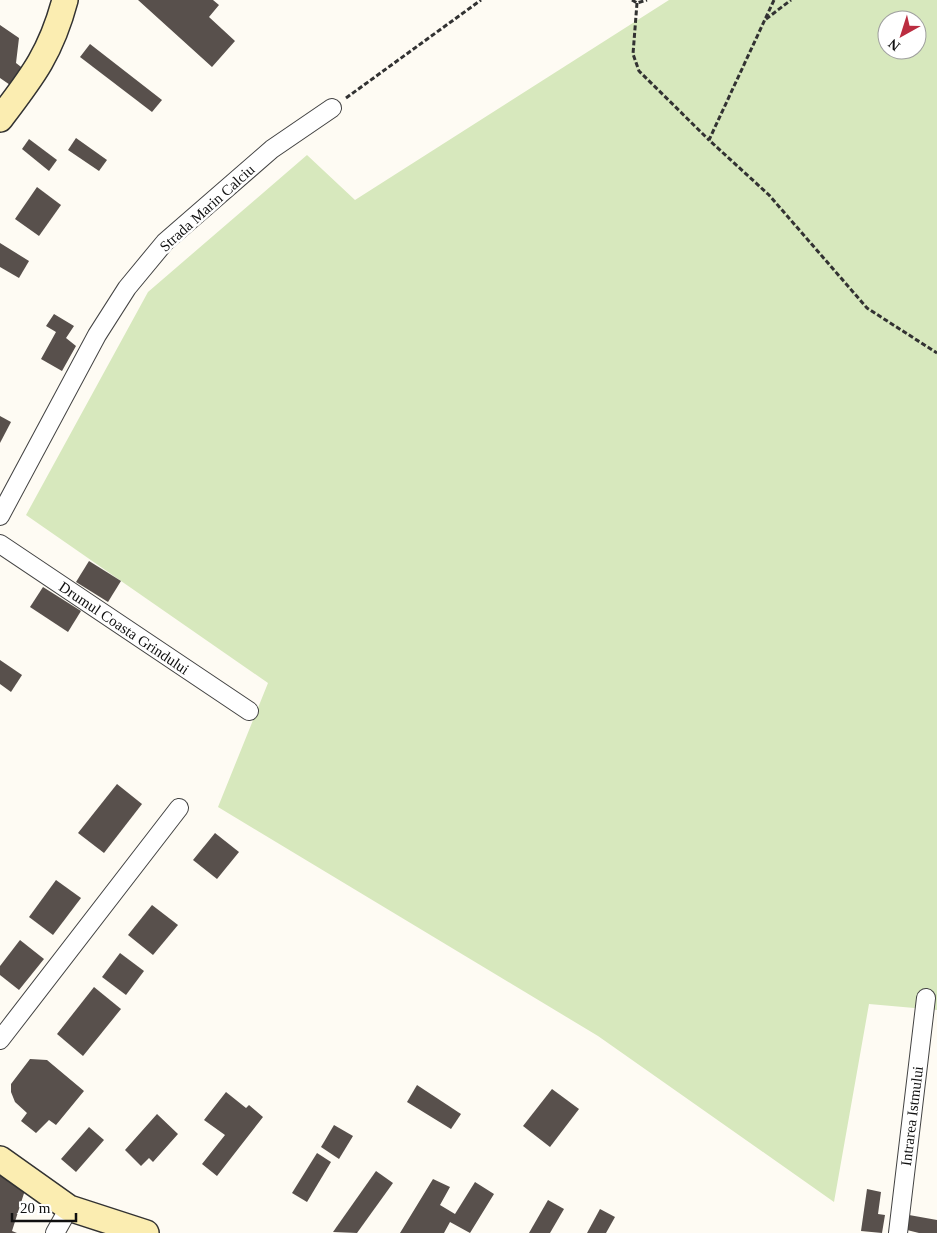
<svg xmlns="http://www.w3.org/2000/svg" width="937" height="1233" font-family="'Times New Roman',serif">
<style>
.green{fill:#d7e8bd;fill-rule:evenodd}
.building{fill:#58504c}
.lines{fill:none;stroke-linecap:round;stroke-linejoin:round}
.minor-casing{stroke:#434343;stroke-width:20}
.secondary-casing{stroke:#323232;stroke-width:28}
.path{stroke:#323232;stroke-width:3;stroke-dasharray:5 2.5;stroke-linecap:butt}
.minor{stroke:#fff;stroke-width:18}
.secondary{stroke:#fbedb1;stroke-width:25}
.labels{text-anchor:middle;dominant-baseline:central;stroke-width:5;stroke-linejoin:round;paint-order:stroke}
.street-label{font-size:15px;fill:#101010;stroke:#fff}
</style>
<rect width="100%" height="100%" fill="#fefbf3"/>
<!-- green -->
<path class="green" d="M669,0H937V1010L869,1004L834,1202L598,1036L218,807L268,683L26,515L148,292L307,155L355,200ZM887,20H917V50H887Z"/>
<!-- building -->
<g class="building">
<polygon points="138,0 213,0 219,5 209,17 235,41 212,67"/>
<polygon points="0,25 19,38 16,63 25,70 13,87 0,78"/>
<polygon points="90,44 162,100 152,112 80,57"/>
<polygon points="76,138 107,160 99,171 68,150"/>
<polygon points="29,139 57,160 49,171 22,149"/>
<polygon points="37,187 61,205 39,236 15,219"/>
<polygon points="0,243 29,261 19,278 0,267"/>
<polygon points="54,314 74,326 66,338 76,346 62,371 41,359 56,332 46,326"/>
<polygon points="0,416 11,422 0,443"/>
<polygon points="89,561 121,581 108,602 76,582"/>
<polygon points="43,587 81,611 68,632 30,607"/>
<polygon points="0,660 22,675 11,692 0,684"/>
<polygon points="117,784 142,804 104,853 78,833"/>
<polygon points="215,833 239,852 217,879 193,860"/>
<polygon points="56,880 81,898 53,935 29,917"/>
<polygon points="152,905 178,925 153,955 128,935"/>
<polygon points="20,940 44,959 19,990 0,975 0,966"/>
<polygon points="120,953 144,971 126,995 102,977"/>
<polygon points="94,987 121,1009 83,1056 57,1034"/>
<polygon points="30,1059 47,1060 84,1091 56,1125 49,1120 36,1133 21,1121 27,1113 15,1102 11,1092 11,1084"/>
<polygon points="417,1085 461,1114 451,1129 407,1102"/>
<polygon points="552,1089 579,1109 550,1147 523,1126"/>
<polygon points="226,1092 246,1108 249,1105 263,1117 217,1176 202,1164 225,1135 204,1120"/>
<polygon points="157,1114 178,1134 153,1162 149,1158 141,1166 125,1150"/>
<polygon points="334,1125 353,1136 339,1159 321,1147"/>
<polygon points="89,1127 104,1140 76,1172 61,1159"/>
<polygon points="317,1153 331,1162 307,1202 292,1193"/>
<polygon points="0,1166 26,1187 12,1231 17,1233 0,1233"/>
<polygon points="376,1171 393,1183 357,1233 333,1232"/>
<polygon points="433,1179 450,1187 440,1205 455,1214 475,1182 494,1194 470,1233 450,1222 444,1233 400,1233"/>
<polygon points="867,1189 881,1192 878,1214 885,1215 882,1233 861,1231"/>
<polygon points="548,1200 564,1209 550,1233 529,1233"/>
<polygon points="600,1209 615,1217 606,1233 587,1233"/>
<polygon points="909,1215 937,1220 937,1233 919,1233 907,1230"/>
</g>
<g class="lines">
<defs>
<g id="minor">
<polyline points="0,516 97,335 127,288 165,242 272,149 332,108"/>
<polyline points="0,544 249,711"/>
<polyline points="0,1040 179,808"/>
<polyline points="55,1233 69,1208"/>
<polyline points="898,1233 926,998"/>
</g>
<g id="secondary">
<path d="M0,119C32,77 51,53 65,0"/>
<polyline points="0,1159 69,1208 146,1233"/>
</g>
</defs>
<!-- minor casing -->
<use href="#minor" class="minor-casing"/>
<!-- secondary casing -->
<use href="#secondary" class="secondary-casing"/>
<!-- path -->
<g class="path">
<polyline points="632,0 637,3 647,0"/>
<polyline points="774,0 709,140 769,195 867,308 937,353"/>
<polyline points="637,3 633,54 639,71 709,140"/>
<polyline points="766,19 791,0"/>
<polyline points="346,98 481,0"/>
</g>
<!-- minor -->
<use href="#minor" class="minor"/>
<!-- secondary -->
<use href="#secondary" class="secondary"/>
</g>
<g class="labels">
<!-- street labels -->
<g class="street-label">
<text transform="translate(207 208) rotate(-42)">Strada Marin Calciu</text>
<text transform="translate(124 628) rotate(34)">Drumul Coasta Grindului</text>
<text transform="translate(912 1116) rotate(-83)">Intrarea Istmului</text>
</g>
</g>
<!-- north arrow -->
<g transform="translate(902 35) rotate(219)"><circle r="24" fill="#ffffff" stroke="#9f9f9f"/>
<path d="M0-4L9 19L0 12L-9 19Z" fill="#bb2d40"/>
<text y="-8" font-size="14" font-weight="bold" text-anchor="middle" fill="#101010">N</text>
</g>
<!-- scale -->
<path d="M12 1213v8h64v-8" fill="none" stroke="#101010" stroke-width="2.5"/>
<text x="20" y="1213" font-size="15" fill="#101010" stroke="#ffffff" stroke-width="4" paint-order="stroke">20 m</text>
</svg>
